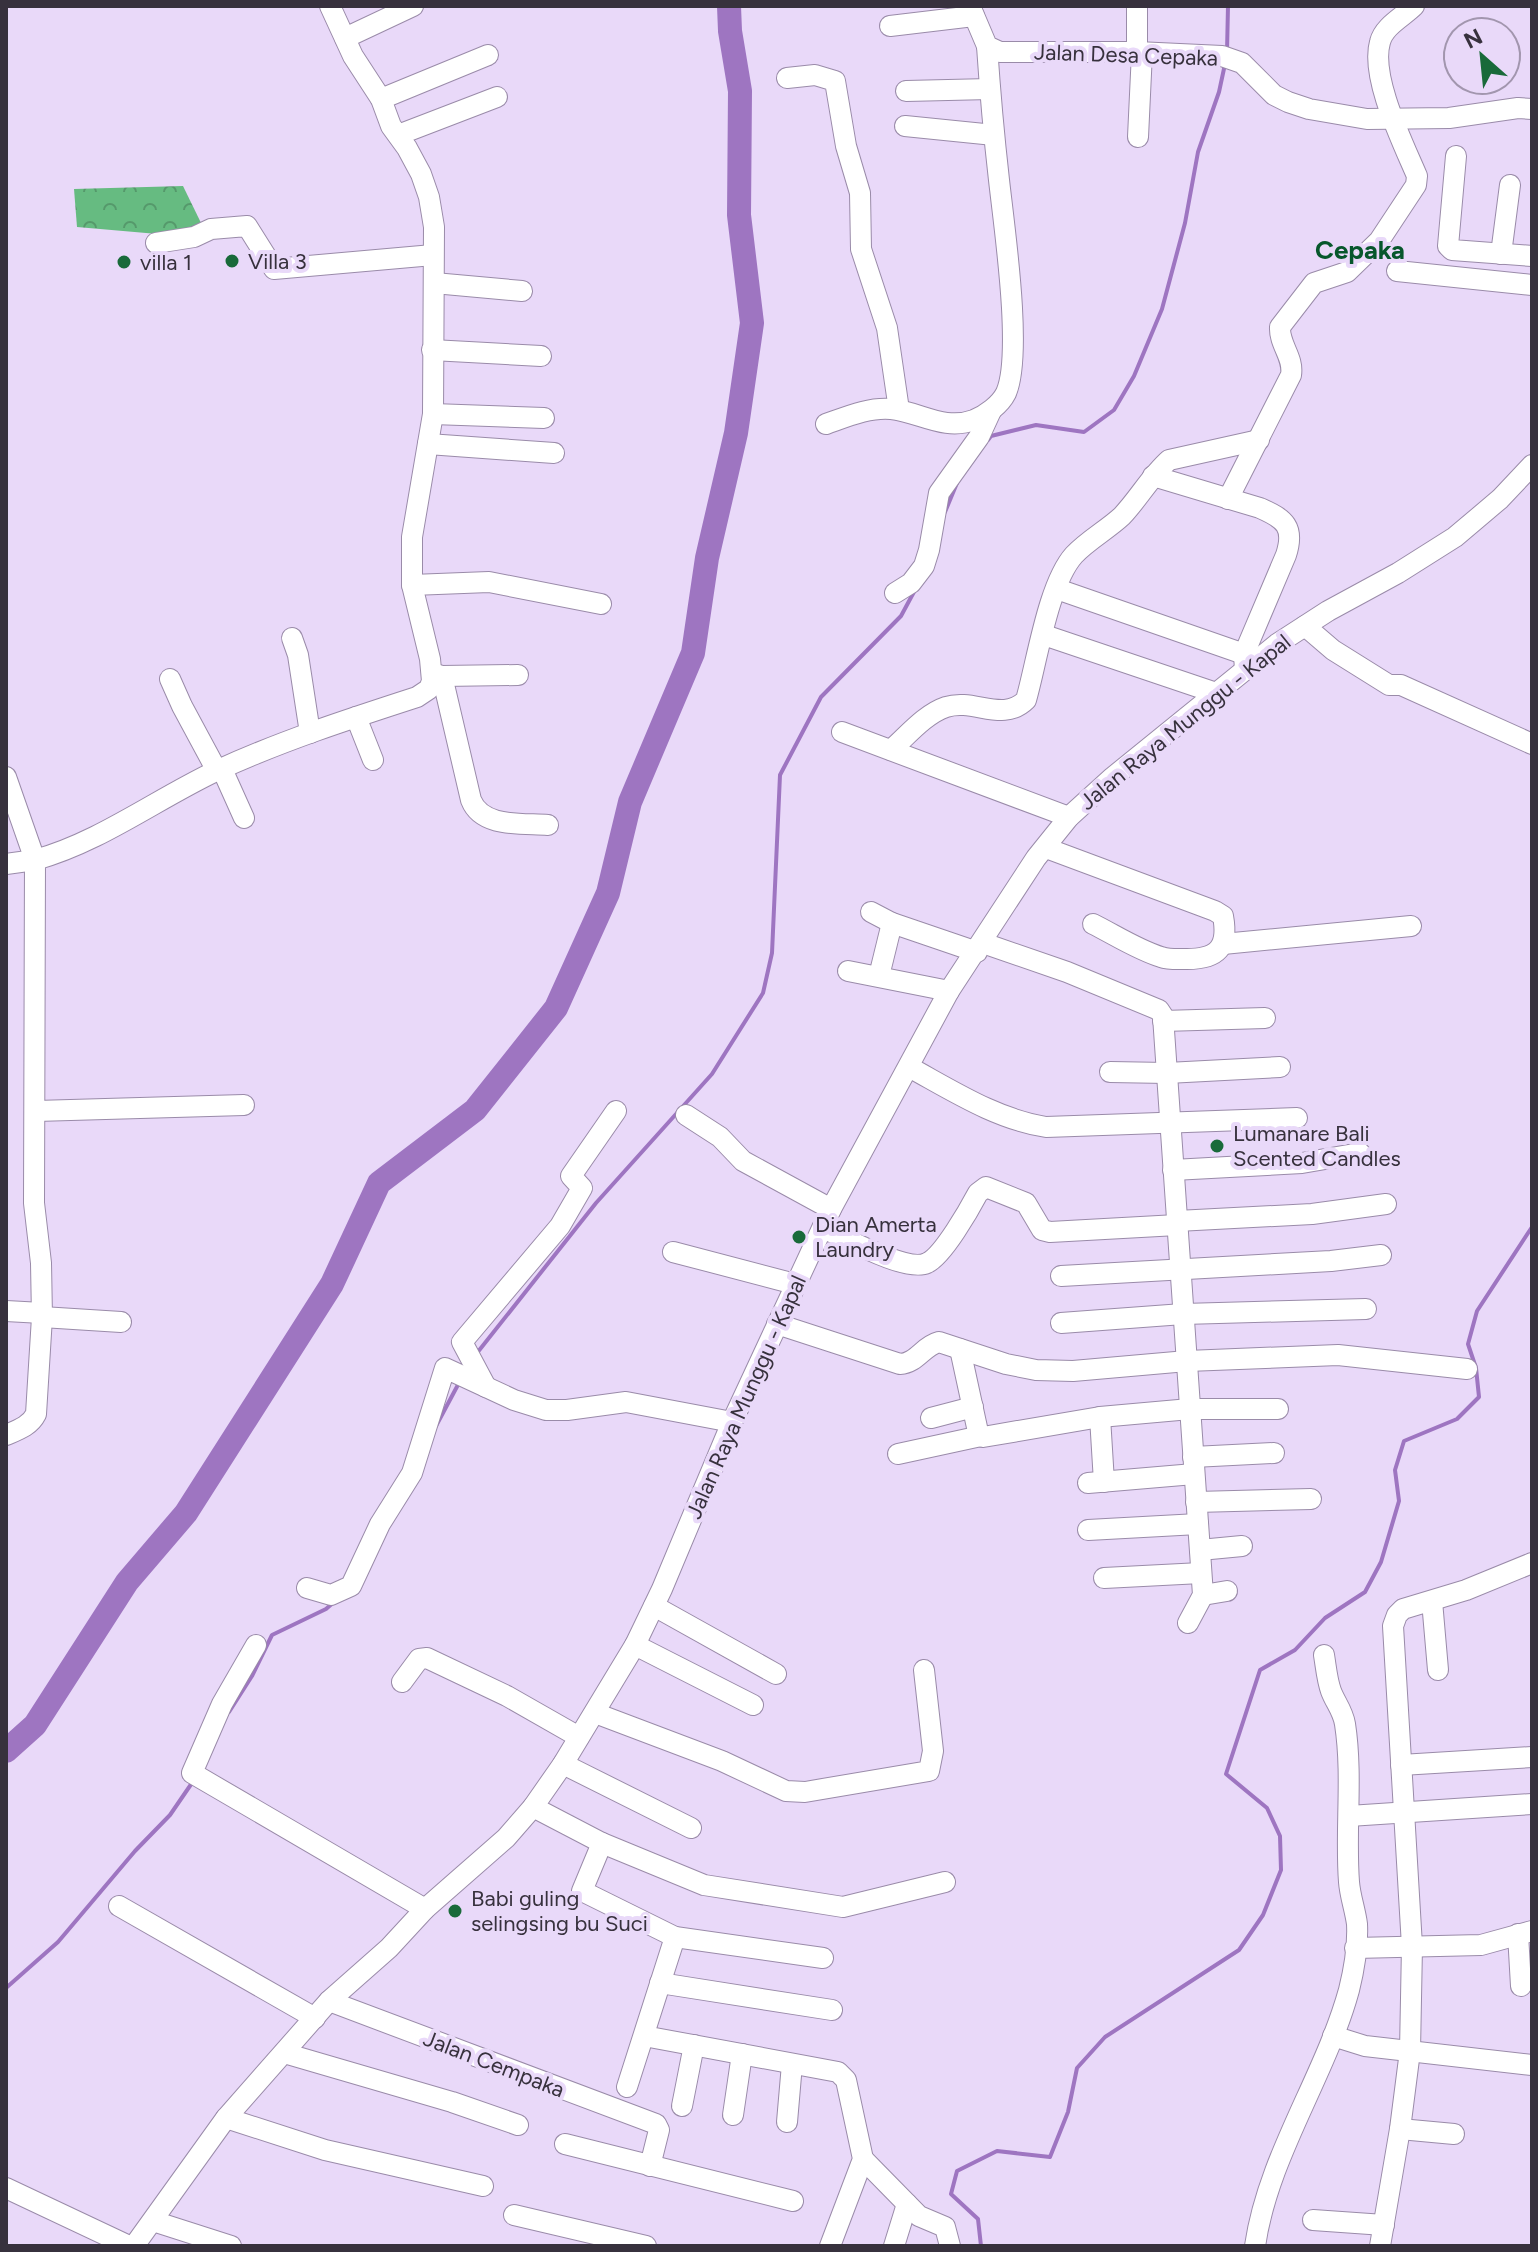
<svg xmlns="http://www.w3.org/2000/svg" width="1538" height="2252" font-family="Figtree,sans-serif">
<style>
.forest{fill:url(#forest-crowns)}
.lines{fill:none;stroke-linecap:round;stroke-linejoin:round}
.stream{stroke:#9e75c1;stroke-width:4}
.river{stroke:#9e75c1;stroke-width:24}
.minor-casing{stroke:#9a8ba9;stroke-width:22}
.minor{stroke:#fff;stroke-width:20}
.poi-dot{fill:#196a3a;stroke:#e9d9f9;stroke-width:3}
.labels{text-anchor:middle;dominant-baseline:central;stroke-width:8;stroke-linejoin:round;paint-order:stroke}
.street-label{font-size:22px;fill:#37313d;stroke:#e9d9f9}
.poi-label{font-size:22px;fill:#37313d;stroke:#e9d9f9;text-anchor:start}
.quarter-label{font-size:26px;font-weight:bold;fill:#07572c;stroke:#e9d9f9}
</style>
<defs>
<pattern id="forest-crowns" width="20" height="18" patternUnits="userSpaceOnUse" patternTransform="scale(2)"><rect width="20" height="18" fill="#66bb81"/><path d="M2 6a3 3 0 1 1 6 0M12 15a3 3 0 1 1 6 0" fill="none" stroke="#55996b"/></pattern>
</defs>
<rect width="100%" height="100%" fill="#e9d9f9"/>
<!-- forest -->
<polygon class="forest" points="183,186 203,227 192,237 77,227 74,189"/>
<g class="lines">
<!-- stream -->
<g class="stream">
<polyline points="1227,52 1228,6"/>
<polyline points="988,440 991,436 1036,425 1084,432 1114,410 1134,376 1162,309 1185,223 1198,152 1219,92 1225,64"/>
<polyline points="945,512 957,483"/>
<polyline points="477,1353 596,1203 712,1074 763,993 772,953 780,775 821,697 901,616 915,590"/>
<polyline points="436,1426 460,1381"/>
<polyline points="229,1712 252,1676 272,1635 326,1609 334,1602"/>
<polyline points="6,1988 58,1942 135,1851 170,1815 194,1780"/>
<polyline points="981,2246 978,2219 951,2194 957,2171 997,2151 1050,2157 1068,2112 1077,2068 1105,2037 1239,1950 1263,1915 1281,1870 1280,1836 1267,1808 1226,1774 1260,1670 1295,1650 1325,1618 1365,1592 1381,1562 1399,1501 1395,1470 1404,1441 1457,1419 1479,1397 1476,1368 1468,1344 1477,1311 1532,1227"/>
</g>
<!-- river -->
<polyline class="river" points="6,1751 35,1725 127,1582 186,1513 332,1284 379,1183 475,1110 556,1008 608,893 630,802 693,653 707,558 736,433 752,323 739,215 740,91 730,31 729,6"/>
<defs>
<g id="minor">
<polyline points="970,6 987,46 1000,52 1137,52 1222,56 1242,63 1274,95 1288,102 1309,109 1367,119 1449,118 1518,108 1532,109"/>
<polyline points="1137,6 1137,52"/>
<polyline points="890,26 974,16"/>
<polyline points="345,38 413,6"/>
<polyline points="787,78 815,75 835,81 846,146 860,193 861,249 887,328 899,410"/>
<polyline points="906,91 990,89"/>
<polyline points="381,99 488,55"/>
<polyline points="905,126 994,135"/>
<polyline points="398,135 497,97"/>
<polyline points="1138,137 1142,52"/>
<polyline points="1456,156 1448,246 1452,250 1532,256"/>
<polyline points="156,243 194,237 211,229 247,226 274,269 433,255"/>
<polyline points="1501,254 1510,185"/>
<polyline points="1397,271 1532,285"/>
<polyline points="434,283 522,291"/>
<polyline points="432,350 541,356"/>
<polyline points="433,414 544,418"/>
<path d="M826,424C846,417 869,407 891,409C920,412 944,431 974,420C986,415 1000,405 1006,393C1023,354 1004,226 999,180C994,136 990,91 987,46"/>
<polyline points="428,444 554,453"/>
<path d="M1153,476L1260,508C1285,519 1295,527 1286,555L1244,654L1245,670"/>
<path d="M1228,499L1291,375C1294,357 1279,345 1280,327L1314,283L1347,272L1379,241L1416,185L1417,176C1403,143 1370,77 1380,42C1384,26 1403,17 1414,6"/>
<polyline points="412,585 489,582 601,604"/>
<polyline points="1057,589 1244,654"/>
<polyline points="895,593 911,583 924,566 929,550 939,493 979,437 991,411"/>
<polyline points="1305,626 1333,650 1389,685 1401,685 1532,744"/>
<polyline points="1044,635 1216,693"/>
<polyline points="292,638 298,655 310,733"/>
<polyline points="432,673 442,676 518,675"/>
<path d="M442,676L471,800C482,828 522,823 548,825"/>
<polyline points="170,679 182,706 217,771"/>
<polyline points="356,717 373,760"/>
<polyline points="842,732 1069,817"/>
<path d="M891,750C907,736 925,714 946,707C974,698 1003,723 1026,700C1037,662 1048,584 1074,555C1088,540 1107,530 1122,516C1139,498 1151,476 1169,460L1259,440"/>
<polyline points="222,769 244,818"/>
<polyline points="6,777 35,860 6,864"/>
<path d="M1046,848L1215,911L1223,916C1229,948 1217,959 1187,959C1178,959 1170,960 1161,957C1138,950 1115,935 1093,924"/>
<polyline points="871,912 892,923 977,952"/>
<polyline points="983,943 1067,972 1159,1010 1163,1016 1203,1595 1188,1623"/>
<polyline points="1223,944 1411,926"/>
<polyline points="848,971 949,991"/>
<polyline points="879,976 892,923"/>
<polyline points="1163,1021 1265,1018"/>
<path d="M909,1067C953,1091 996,1119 1046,1127L1297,1118"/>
<polyline points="1110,1072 1167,1073 1280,1067"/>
<polyline points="36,1111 244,1105"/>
<polyline points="686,1115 720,1137 743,1161 831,1209"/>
<polyline points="1173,1170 1302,1163 1360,1153"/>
<polyline points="1177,1221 1312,1214 1386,1204"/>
<path d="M823,1228C844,1237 906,1273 927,1263C943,1256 970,1208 978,1193L986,1187L1026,1203L1042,1230L1050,1232L1177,1225"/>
<polyline points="673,1252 795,1284"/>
<polyline points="1061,1276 1331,1261 1381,1255"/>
<polyline points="6,1311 42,1313"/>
<polyline points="42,1317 121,1322"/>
<polyline points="1061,1323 1183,1314 1366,1309"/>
<path d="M777,1324L900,1364C917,1363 923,1346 939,1342L1006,1364L1036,1370L1073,1371L1187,1361L1338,1355L1467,1369"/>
<polyline points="960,1349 978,1432 983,1437 1100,1417 1190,1409 1278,1409"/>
<polyline points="486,1387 462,1342 560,1226 582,1188 571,1176 616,1111"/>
<polyline points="1100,1417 1104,1482"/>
<polyline points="931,1418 973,1407"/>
<path d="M6,1435C18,1430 30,1426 36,1414L42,1317L41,1263L34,1203L35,860C100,842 155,800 216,771C281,741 349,719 417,697L429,689L432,681L430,659L412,585V537L433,414L434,227L429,197L421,174L407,148L391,126L381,99L353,56L330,6"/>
<polyline points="898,1454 981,1436"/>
<polyline points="1193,1457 1274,1453"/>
<polyline points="1088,1483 1194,1474"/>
<polyline points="1196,1502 1311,1499"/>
<polyline points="1088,1530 1198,1524"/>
<polyline points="1200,1550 1242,1546"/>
<polyline points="1104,1578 1201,1573"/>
<polyline points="307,1588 331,1595 351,1586 380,1524 412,1473 445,1368 514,1400 546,1410 567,1410 626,1402 732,1422"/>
<polyline points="1203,1595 1227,1591"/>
<polyline points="1432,1601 1438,1670"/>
<polyline points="654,1606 776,1674"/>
<polyline points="256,1645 222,1704 192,1773 425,1909"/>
<polyline points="635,1645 753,1705"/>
<polyline points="402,1682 419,1659 427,1658 507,1696 579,1737"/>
<polyline points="595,1713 722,1761 786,1791 805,1792 929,1771 933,1751 924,1670"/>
<polyline points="563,1764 691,1828"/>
<polyline points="1401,1765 1532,1757"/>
<polyline points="533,1807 602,1843 704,1885 843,1907 945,1882"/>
<polyline points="1349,1816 1532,1804"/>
<polyline points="602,1843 582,1891 675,1937 823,1958"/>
<polyline points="119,1906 315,2018"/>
<polyline points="1518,1934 1521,1986"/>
<polyline points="1355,1948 1481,1945 1532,1931"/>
<polyline points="660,1983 832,2010"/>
<polyline points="329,2001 656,2124 659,2130 650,2166"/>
<polyline points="644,2036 838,2072 846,2080 863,2159 830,2246"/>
<polyline points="1333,2036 1365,2046 1532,2065"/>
<polyline points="284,2053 452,2102 518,2125"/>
<polyline points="627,2087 675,1937"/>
<polyline points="682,2106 694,2045"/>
<polyline points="733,2115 742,2054"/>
<polyline points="226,2118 325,2150 483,2186"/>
<polyline points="787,2122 792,2064"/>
<polyline points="1400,2129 1454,2134"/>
<polyline points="565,2144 793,2201"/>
<polyline points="863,2159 919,2216 945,2227 950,2246"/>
<polyline points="6,2188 129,2246"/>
<polyline points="514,2215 646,2246"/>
<polyline points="1313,2220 1384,2225"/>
<polyline points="153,2221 231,2246"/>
<polyline points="134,2246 226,2118 329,2001 389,1948 425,1909 506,1838 533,1807 563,1764 635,1645 662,1589 732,1422 831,1209 949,991 1036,858 1069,817 1113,777 1277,644 1328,611 1398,573 1455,537 1500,499 1532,465"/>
<polyline points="894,2246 907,2204"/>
<path d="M1255,2246C1268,2156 1325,2077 1349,1990C1354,1970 1358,1944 1357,1924C1355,1909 1350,1896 1349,1882C1345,1830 1353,1776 1345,1724C1343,1711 1335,1702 1331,1691C1327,1680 1326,1667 1324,1655"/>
<polyline points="1380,2246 1400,2129 1410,2051 1412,1946 1393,1626 1397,1615 1403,1609 1466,1590 1532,1563"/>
</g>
</defs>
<!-- minor casing -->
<use href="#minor" class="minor-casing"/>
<!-- minor -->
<use href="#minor" class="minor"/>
</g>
<!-- markers -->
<g class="poi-dot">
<circle cx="232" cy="261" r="8"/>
<circle cx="124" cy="262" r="8"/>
<circle cx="1217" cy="1146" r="8"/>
<circle cx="799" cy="1237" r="8"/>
<circle cx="455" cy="1911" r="8"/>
</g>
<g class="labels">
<!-- street labels -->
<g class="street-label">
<text transform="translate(1126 55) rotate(2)">Jalan Desa Cepaka</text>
<text transform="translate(1185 722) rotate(-39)">Jalan Raya Munggu - Kapal</text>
<text transform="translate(746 1397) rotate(-66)">Jalan Raya Munggu - Kapal</text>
<text transform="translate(494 2064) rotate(21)">Jalan Cempaka</text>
</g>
<!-- poi labels -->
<g class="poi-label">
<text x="248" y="261">Villa 3</text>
<text x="140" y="262">villa 1</text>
<text x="1233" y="1133">Lumanare Bali<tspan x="1233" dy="25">Scented Candles</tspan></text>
<text x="815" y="1224">Dian Amerta<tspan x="815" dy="25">Laundry</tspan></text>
<text x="471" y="1898">Babi guling<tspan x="471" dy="25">selingsing bu Suci</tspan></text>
</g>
<!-- quarter labels -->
<g class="quarter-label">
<text x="1360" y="250">Cepaka</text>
</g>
</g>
<!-- border -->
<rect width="1538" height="2252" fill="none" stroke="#37313d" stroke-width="16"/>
<!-- north arrow -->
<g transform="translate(1482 56) rotate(333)"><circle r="38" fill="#e9d9f9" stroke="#a296ae" stroke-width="2"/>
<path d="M0-6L14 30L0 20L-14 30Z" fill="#196a3a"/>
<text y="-12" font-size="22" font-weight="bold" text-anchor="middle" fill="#37313d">N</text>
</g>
</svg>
